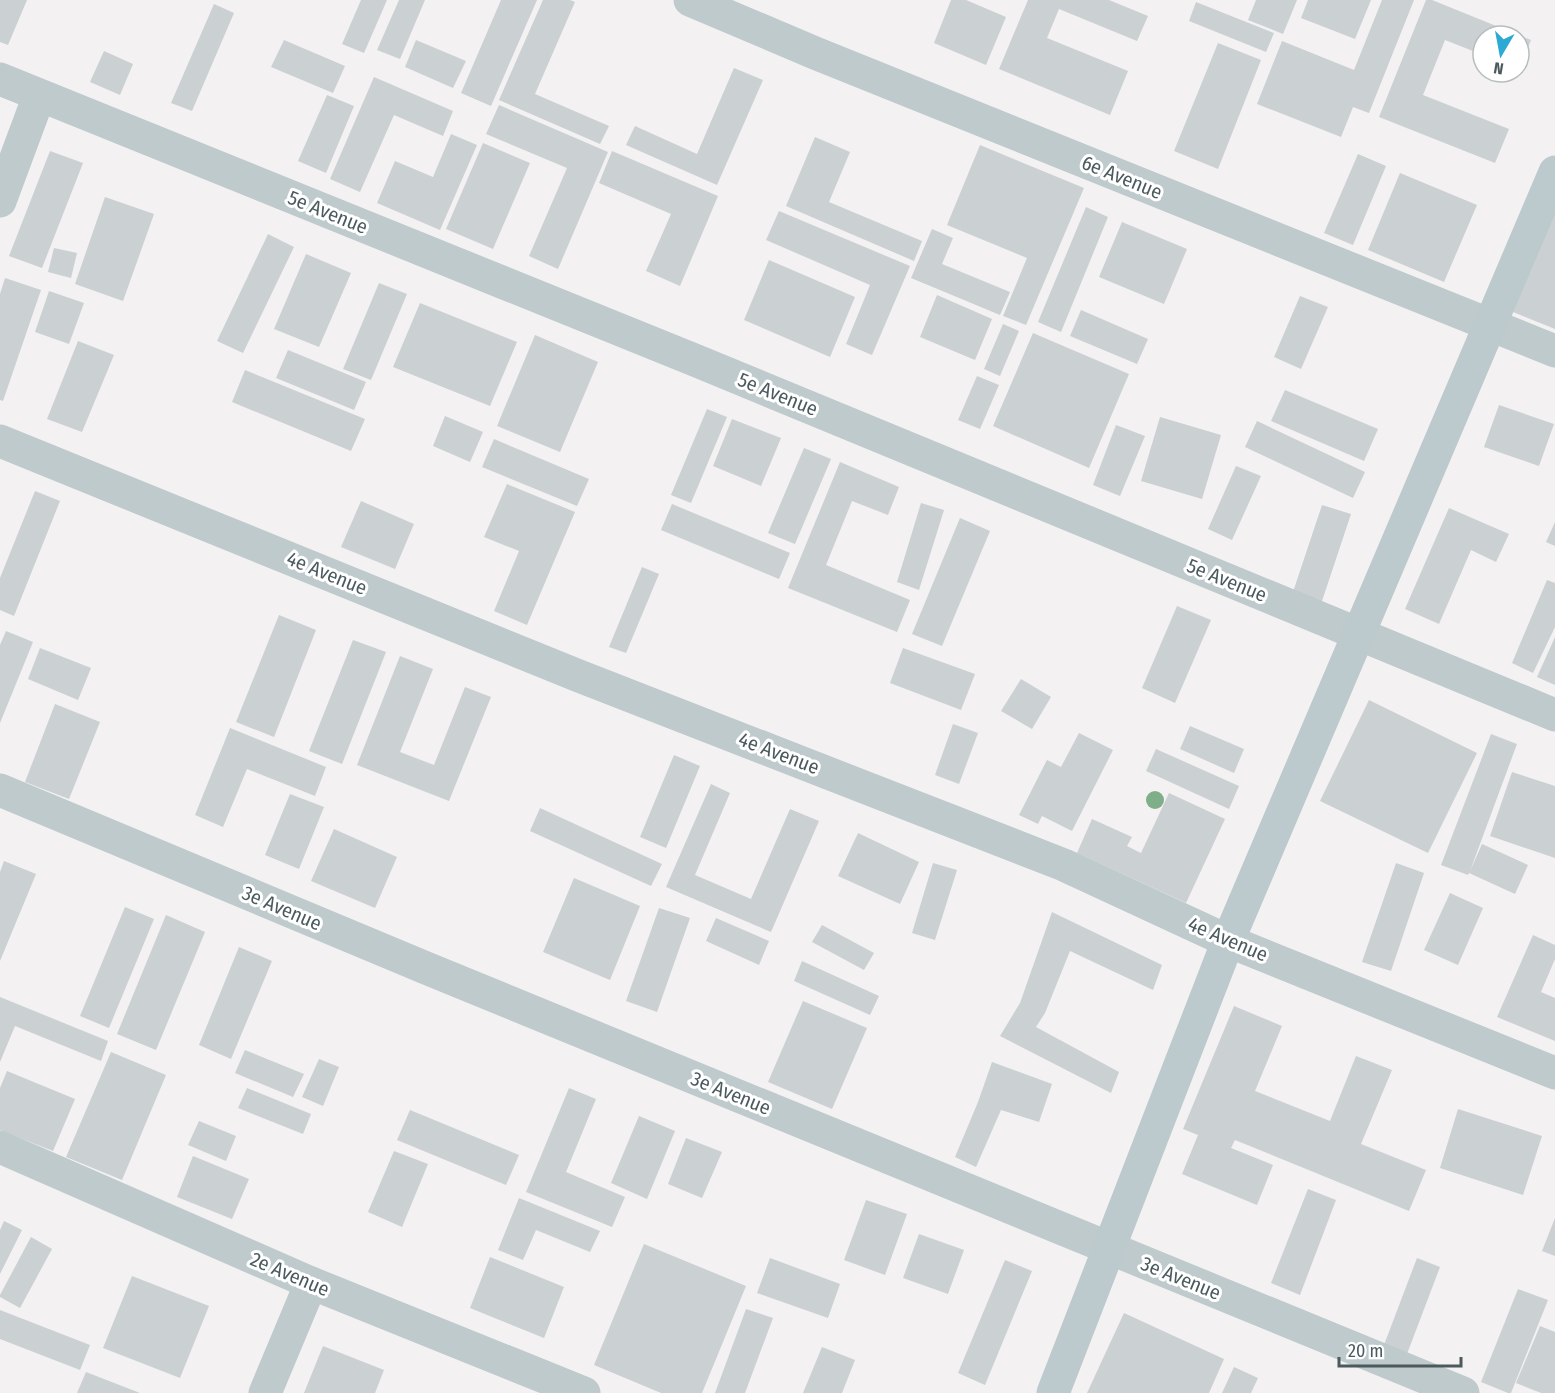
<svg xmlns="http://www.w3.org/2000/svg" width="1555" height="1393" font-family="'Fira Sans Condensed',sans-serif">
<style>
.building{fill:#cbd0d2}
.lines{fill:none;stroke-linecap:round;stroke-linejoin:round}
.street{stroke:#becacc;stroke-width:33}
.secondary{stroke:#bccacd;stroke-width:33}
.tree{fill:#80ae88}
.labels{text-anchor:middle;dominant-baseline:central;stroke-width:6;stroke-linejoin:round;paint-order:stroke}
.street-label{font-size:20px;fill:#4b5a5d;stroke:#fff}
</style>
<rect width="100%" height="100%" fill="#f3f1f2"/>
<!-- building -->
<g class="building">
<polygon points="0,0 27,0 8,45 0,42"/>
<polygon points="361,0 387,0 364,53 342,44"/>
<polygon points="399,0 425,0 400,59 377,50"/>
<polygon points="501,0 537,0 491,106 461,93"/>
<polygon points="543,0 570,0 575,2 535,94 609,126 600,144 499,100"/>
<polygon points="951,0 966,0 1006,17 986,65 934,43"/>
<polygon points="1028,0 1109,0 1148,16 1137,41 1059,9 1047,38 1128,71 1110,115 999,69"/>
<polygon points="1256,0 1297,0 1283,34 1248,20"/>
<polygon points="1308,0 1371,0 1355,39 1301,18"/>
<polygon points="1382,0 1414,0 1369,113 1353,107 1341,137 1257,104 1282,41 1354,70"/>
<polygon points="1426,0 1432,0 1531,40 1519,70 1519,36 1483,36 1483,55 1445,40 1423,95 1509,129 1495,163 1379,117"/>
<polygon points="1196,2 1274,33 1266,52 1189,21"/>
<polygon points="214,4 234,13 192,111 171,103"/>
<polygon points="284,40 345,66 333,93 271,67"/>
<polygon points="416,40 466,61 453,88 405,67"/>
<polygon points="1218,43 1261,60 1218,169 1174,151"/>
<polygon points="104,51 133,64 120,95 90,82"/>
<polygon points="734,68 763,80 717,185 626,145 635,126 697,154"/>
<polygon points="374,77 453,111 443,136 394,115 360,192 330,179"/>
<polygon points="327,95 354,106 326,173 298,161"/>
<polygon points="499,105 608,152 558,269 529,256 567,168 486,134"/>
<polygon points="451,134 477,145 440,230 377,203 395,161 433,177"/>
<polygon points="815,137 850,152 829,202 922,241 914,261 786,206"/>
<polygon points="483,143 530,163 493,249 446,229"/>
<polygon points="980,145 1084,188 1026,325 1003,316 1027,258 947,225"/>
<polygon points="50,151 83,163 42,268 9,256"/>
<polygon points="612,151 718,196 680,286 646,271 671,214 599,183"/>
<polygon points="1358,154 1386,166 1353,245 1324,233"/>
<polygon points="1400,173 1477,205 1444,282 1368,250"/>
<polygon points="105,197 154,214 123,301 75,284"/>
<polygon points="1086,207 1108,217 1061,332 1038,322"/>
<polygon points="1555,208 1555,329 1513,312"/>
<polygon points="779,211 910,266 872,355 846,344 870,285 766,240"/>
<polygon points="1122,222 1187,249 1164,304 1099,277"/>
<polygon points="932,229 953,238 942,264 1010,292 1000,315 911,278"/>
<polygon points="268,234 294,247 243,353 217,341"/>
<polygon points="54,248 77,253 71,278 48,272"/>
<polygon points="306,254 351,273 319,347 274,329"/>
<polygon points="769,260 855,297 830,357 744,320"/>
<polygon points="5,278 41,290 3,401 0,400 0,294"/>
<polygon points="379,283 407,294 371,380 343,369"/>
<polygon points="49,291 84,303 69,344 35,332"/>
<polygon points="937,295 992,319 975,360 920,337"/>
<polygon points="1300,296 1328,307 1301,369 1274,357"/>
<polygon points="420,303 517,342 490,406 393,367"/>
<polygon points="1081,310 1148,339 1137,364 1070,336"/>
<polygon points="1003,324 1019,331 1000,376 984,369"/>
<polygon points="1033,333 1129,374 1089,468 993,426"/>
<polygon points="535,335 598,362 560,452 497,426"/>
<polygon points="78,341 114,355 82,432 47,419"/>
<polygon points="288,350 366,382 354,410 276,378"/>
<polygon points="245,370 365,419 351,451 232,402"/>
<polygon points="977,376 999,385 980,429 958,420"/>
<polygon points="1285,390 1378,429 1364,461 1271,421"/>
<polygon points="1499,405 1554,424 1539,466 1484,447"/>
<polygon points="707,409 727,417 691,503 671,495"/>
<polygon points="445,416 483,432 470,462 433,446"/>
<polygon points="1160,417 1221,435 1202,499 1141,481"/>
<polygon points="732,419 781,438 761,486 713,466"/>
<polygon points="1257,421 1365,472 1353,498 1245,447"/>
<polygon points="1116,425 1145,436 1120,496 1093,485"/>
<polygon points="494,439 589,479 577,506 482,467"/>
<polygon points="804,448 831,459 795,544 768,533"/>
<polygon points="840,462 899,487 888,515 852,501 826,565 910,600 897,632 788,588"/>
<polygon points="1236,466 1261,476 1232,540 1208,529"/>
<polygon points="507,484 575,512 527,625 494,611 519,551 484,537"/>
<polygon points="35,491 60,501 14,616 0,610 0,578"/>
<polygon points="361,501 414,524 395,569 341,547"/>
<polygon points="921,503 944,510 919,590 897,582"/>
<polygon points="672,504 790,553 779,579 661,530"/>
<polygon points="1322,505 1351,514 1320,607 1291,598"/>
<polygon points="1449,508 1509,534 1496,562 1471,550 1439,624 1405,609"/>
<polygon points="960,518 990,531 942,646 912,634"/>
<polygon points="1555,522 1555,546 1546,542"/>
<polygon points="642,567 659,574 626,653 609,647"/>
<polygon points="1547,580 1555,583 1555,627 1533,673 1512,663"/>
<polygon points="1177,606 1211,620 1175,703 1142,688"/>
<polygon points="279,615 316,630 274,737 236,722"/>
<polygon points="6,631 33,642 0,723 0,645"/>
<polygon points="1555,637 1555,685 1537,677"/>
<polygon points="353,640 386,652 342,764 309,751"/>
<polygon points="40,648 91,668 78,700 28,679"/>
<polygon points="903,648 975,674 961,710 890,683"/>
<polygon points="400,656 433,669 400,752 434,765 465,687 491,697 449,801 357,765"/>
<polygon points="1021,679 1051,697 1032,729 1001,711"/>
<polygon points="1369,700 1477,753 1428,853 1320,801"/>
<polygon points="55,704 100,722 69,799 25,782"/>
<polygon points="953,724 978,733 959,784 935,775"/>
<polygon points="1190,726 1244,749 1234,773 1180,749"/>
<polygon points="230,728 326,767 315,796 247,769 223,827 195,815"/>
<polygon points="1079,733 1113,750 1072,831 1042,816 1038,824 1019,815 1047,760 1061,767"/>
<polygon points="1491,734 1517,744 1470,871 1482,844 1528,865 1515,894 1469,873 1468,875 1441,865"/>
<polygon points="1156,749 1239,786 1229,809 1146,771"/>
<polygon points="674,755 700,766 666,848 640,837"/>
<polygon points="1512,772 1555,786 1555,858 1490,836"/>
<polygon points="711,784 730,793 695,875 751,899 790,809 819,821 771,932 666,887"/>
<polygon points="1169,793 1225,819 1186,903 1077,853 1092,819 1132,837 1127,846 1141,853"/>
<polygon points="290,794 324,807 299,869 265,855"/>
<polygon points="540,808 662,864 651,886 530,831"/>
<polygon points="334,829 397,857 375,908 311,881"/>
<polygon points="858,833 919,862 900,904 838,876"/>
<polygon points="4,861 36,874 0,961 0,872"/>
<polygon points="933,863 957,870 935,940 912,933"/>
<polygon points="1396,863 1424,873 1391,971 1362,962"/>
<polygon points="574,878 640,906 610,980 543,952"/>
<polygon points="1450,893 1483,908 1458,965 1424,950"/>
<polygon points="125,907 154,919 109,1028 80,1016"/>
<polygon points="659,908 690,918 657,1012 626,1001"/>
<polygon points="1052,912 1162,965 1153,990 1070,951 1045,1013 1036,1027 1119,1072 1111,1093 1000,1036 1020,1003"/>
<polygon points="166,915 205,932 156,1050 117,1034"/>
<polygon points="716,918 769,941 759,965 706,941"/>
<polygon points="822,925 874,953 864,970 812,942"/>
<polygon points="1533,935 1555,945 1555,959 1541,992 1555,998 1555,1041 1497,1017"/>
<polygon points="239,947 272,961 231,1059 199,1045"/>
<polygon points="802,961 879,996 870,1015 794,981"/>
<polygon points="0,997 108,1041 101,1061 15,1026 0,1062"/>
<polygon points="803,1001 867,1028 832,1109 768,1082"/>
<polygon points="1234,1006 1282,1026 1255,1091 1330,1121 1356,1056 1392,1070 1361,1144 1426,1170 1409,1211 1235,1140 1231,1148 1273,1165 1257,1205 1182,1174 1198,1135 1183,1129"/>
<polygon points="245,1050 304,1074 293,1097 235,1073"/>
<polygon points="111,1052 166,1075 122,1180 66,1157"/>
<polygon points="319,1059 339,1067 323,1106 302,1097"/>
<polygon points="992,1062 1052,1084 1039,1122 1001,1110 976,1167 955,1157 978,1102"/>
<polygon points="7,1071 75,1099 53,1151 0,1130 0,1088"/>
<polygon points="247,1088 311,1114 303,1134 238,1108"/>
<polygon points="569,1088 596,1099 566,1172 625,1197 612,1227 526,1192"/>
<polygon points="1458,1109 1542,1136 1523,1195 1440,1168"/>
<polygon points="410,1110 519,1155 506,1185 397,1140"/>
<polygon points="639,1116 675,1131 647,1199 611,1183"/>
<polygon points="199,1121 236,1136 226,1161 188,1145"/>
<polygon points="686,1138 722,1152 702,1198 668,1184"/>
<polygon points="394,1151 428,1164 402,1227 368,1212"/>
<polygon points="193,1156 249,1179 232,1219 177,1197"/>
<polygon points="1308,1189 1336,1200 1300,1295 1271,1283"/>
<polygon points="519,1198 600,1231 590,1252 536,1230 523,1260 498,1250"/>
<polygon points="866,1200 907,1214 885,1275 844,1260"/>
<polygon points="1555,1218 1555,1256 1542,1251"/>
<polygon points="4,1221 22,1230 0,1274 0,1230"/>
<polygon points="919,1234 964,1250 948,1294 903,1278"/>
<polygon points="31,1237 52,1249 20,1308 0,1297 0,1295"/>
<polygon points="644,1244 746,1286 702,1393 661,1393 594,1365"/>
<polygon points="490,1257 564,1287 544,1338 470,1308"/>
<polygon points="770,1258 840,1284 828,1318 757,1293"/>
<polygon points="1417,1258 1440,1267 1407,1354 1384,1345"/>
<polygon points="1005,1260 1032,1271 985,1385 958,1373"/>
<polygon points="132,1276 209,1306 180,1378 103,1348"/>
<polygon points="1518,1289 1548,1300 1511,1393 1508,1393 1481,1382"/>
<polygon points="746,1309 773,1318 745,1393 715,1393"/>
<polygon points="0,1310 90,1345 80,1370 0,1339"/>
<polygon points="1124,1313 1224,1359 1209,1393 1087,1393"/>
<polygon points="1540,1326 1555,1332 1555,1393 1541,1393 1516,1383"/>
<polygon points="323,1346 384,1370 375,1393 304,1393"/>
<polygon points="822,1347 855,1360 842,1393 803,1393"/>
<polygon points="1234,1367 1258,1378 1251,1393 1222,1393"/>
<polygon points="86,1372 140,1393 77,1393"/>
</g>
<g class="lines">
<!-- street -->
<g class="street">
<polyline points="690,0 815,53 1555,351"/>
<polyline points="0,79 697,361 1555,715"/>
<polyline points="0,201 39,96"/>
<polyline points="0,441 579,676 1064,865 1228,941 1555,1073"/>
<polyline points="0,790 426,968 1463,1393"/>
<polyline points="0,1147 311,1283 584,1393"/>
<polyline points="265,1393 311,1283"/>
</g>
<!-- secondary -->
<polyline class="secondary" points="1053,1393 1228,941 1555,172"/>
</g>
<!-- trees -->
<circle class="tree" cx="1155" cy="800" r="9"/>
<g class="labels">
<!-- street labels -->
<g class="street-label">
<text transform="translate(1122 177) rotate(22)">6e Avenue</text>
<text transform="translate(328 212) rotate(22)">5e Avenue</text>
<text transform="translate(778 394) rotate(22)">5e Avenue</text>
<text transform="translate(327 573) rotate(22)">4e Avenue</text>
<text transform="translate(1227 580) rotate(22)">5e Avenue</text>
<text transform="translate(779 753) rotate(21)">4e Avenue</text>
<text transform="translate(282 908) rotate(23)">3e Avenue</text>
<text transform="translate(1228 939) rotate(23)">4e Avenue</text>
<text transform="translate(731 1093) rotate(22)">3e Avenue</text>
<text transform="translate(290 1274) rotate(23)">2e Avenue</text>
<text transform="translate(1181 1278) rotate(22)">3e Avenue</text>
</g>
</g>
<!-- north arrow -->
<g transform="translate(1501 54) rotate(190)"><circle r="28" fill="#ffffff" stroke="#b7bdbe" stroke-width="1.5"/>
<path d="M0-4.5L10 22L0 15L-10 22Z" fill="#2caad3"/>
<text y="-9" font-size="16" font-weight="bold" text-anchor="middle" fill="#4b5a5d">N</text>
</g>
<!-- scale -->
<path d="M1339 1357v9h122v-9" fill="none" stroke="#4b5a5d" stroke-width="3"/>
<text x="1348" y="1357" font-size="18" fill="#4b5a5d" stroke="#ffffff" stroke-width="4.5" paint-order="stroke">20 m</text>
</svg>
